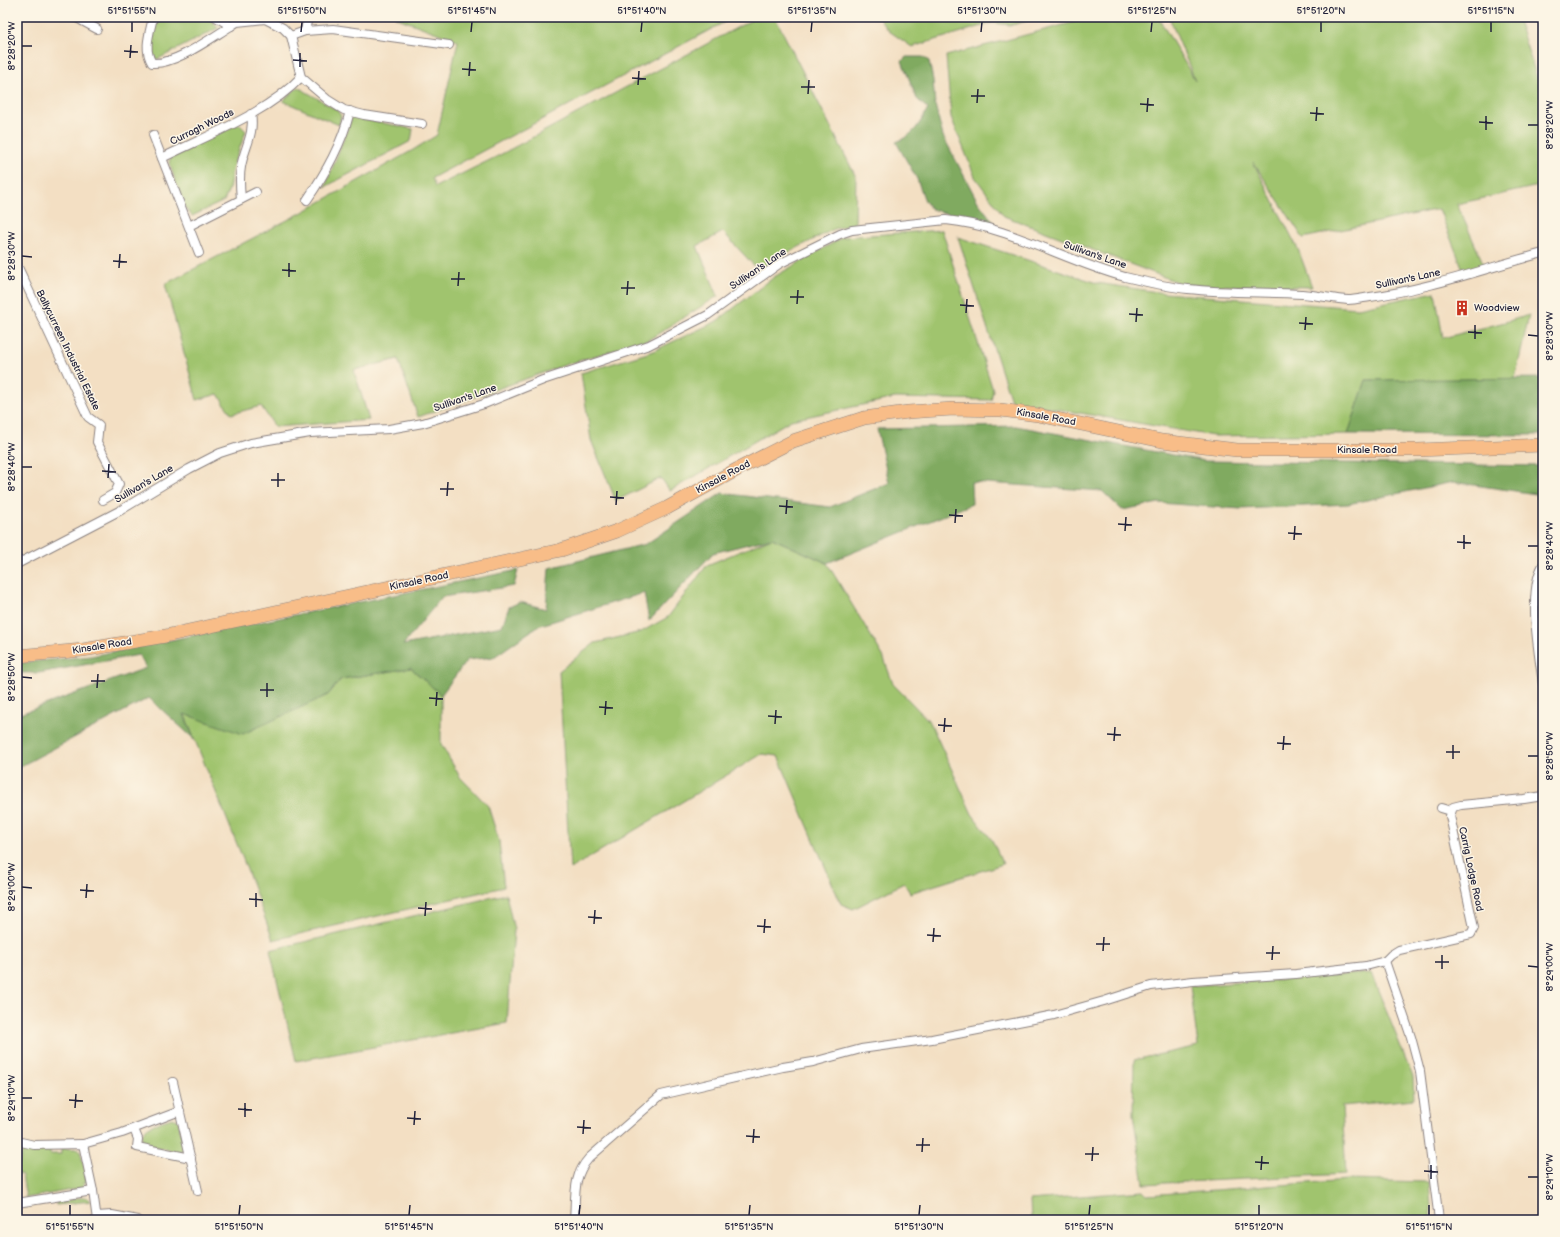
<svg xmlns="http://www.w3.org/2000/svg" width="1560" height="1237" font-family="'Balsamiq Sans',sans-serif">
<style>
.green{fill:#a0c46e;stroke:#617354}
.forest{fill:#80aa61;stroke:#51664e}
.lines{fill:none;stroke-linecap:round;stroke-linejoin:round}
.minor-casing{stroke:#8a807f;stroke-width:10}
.trunk-casing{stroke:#8a807f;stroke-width:14}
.minor{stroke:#fff;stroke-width:8}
.trunk{stroke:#f8bd88;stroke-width:13}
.ticks{fill:none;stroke:#22223b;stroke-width:1.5}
.labels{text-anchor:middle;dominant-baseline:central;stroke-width:3;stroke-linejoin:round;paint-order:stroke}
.street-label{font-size:10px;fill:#22223b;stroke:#fcf5e5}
.poi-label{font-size:10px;fill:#22223b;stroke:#fcf5e5;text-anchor:start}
.neatline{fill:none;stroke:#22223b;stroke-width:1.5}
.ticks-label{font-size:10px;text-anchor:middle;fill:#22223b}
</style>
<rect width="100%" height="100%" fill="#fcf5e5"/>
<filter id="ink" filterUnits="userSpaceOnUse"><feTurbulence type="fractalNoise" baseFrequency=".025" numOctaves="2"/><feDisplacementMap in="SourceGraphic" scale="8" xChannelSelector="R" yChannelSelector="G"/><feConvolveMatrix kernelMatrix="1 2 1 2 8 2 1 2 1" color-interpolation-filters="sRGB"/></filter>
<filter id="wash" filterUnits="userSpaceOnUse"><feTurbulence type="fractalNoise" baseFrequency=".012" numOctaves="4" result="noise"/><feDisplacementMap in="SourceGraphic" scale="16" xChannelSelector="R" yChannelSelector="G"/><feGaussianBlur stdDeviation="0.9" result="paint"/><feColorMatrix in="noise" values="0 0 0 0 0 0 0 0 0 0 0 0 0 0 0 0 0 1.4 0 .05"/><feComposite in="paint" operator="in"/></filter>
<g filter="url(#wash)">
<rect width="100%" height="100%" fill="#f3dfc3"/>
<!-- green -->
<g class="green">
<polygon points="157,17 206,17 213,22 218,28 158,59 153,58 150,52"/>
<polygon points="395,17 734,17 432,178 435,187 496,157 757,17 775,17 856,177 855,224 834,229 795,249 758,270 723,232 697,246 718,296 648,340 568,364 418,417 398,359 354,370 369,420 275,427 261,406 231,414 218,394 197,400 165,284 299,214 413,150 437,135 458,41"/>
<polygon points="878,17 1042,17 1012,25 992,23 912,47 889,31"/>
<polygon points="1084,17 1158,17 1195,80 1169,17 1517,17 1543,96 1543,185 1457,204 1484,265 1464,272 1439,209 1303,238 1253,162 1298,249 1312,287 1185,285 1004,216 975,177 951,117 946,56 1082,20"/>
<polygon points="298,87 337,110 341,116 339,125 283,101"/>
<polygon points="352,117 413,129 411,141 325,187"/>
<polygon points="239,124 246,131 233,166 229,189 224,201 192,216 184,207 169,162 172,155"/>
<polygon points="942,230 993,390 991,400 895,398 791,420 670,491 661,478 616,501 591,440 581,373 651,352 717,321 774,277 843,237"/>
<path d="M958,237L1097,283L1164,293L1358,308L1435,292L1443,338C1472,330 1501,324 1529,315L1515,379L1366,380L1348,434L1213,436L1011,401Z"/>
<polygon points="772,538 827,563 883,656 893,684 930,722 972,814 992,840 1003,864 910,893 904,883 853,909 841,904 778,756 762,754 570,869 559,671 595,643 641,632 668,617 707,565"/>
<polygon points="411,668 441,695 441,744 460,777 488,806 499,841 504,887 273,940 243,859 184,713 328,695 341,679"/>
<polygon points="506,894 514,930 507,1023 296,1061 270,950"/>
<polygon points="1371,973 1413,1077 1414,1099 1342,1106 1346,1174 1144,1184 1133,1114 1134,1060 1198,1046 1190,986"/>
<path d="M172,1118L178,1120L184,1146L183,1150L178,1152L144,1144C134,1127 161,1122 172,1118Z"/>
<polygon points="24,1147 50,1148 50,1154 61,1154 61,1148 76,1149 80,1151 88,1181 84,1183 83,1188 26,1198 22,1175 18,1173 17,1170"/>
<polygon points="1348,1180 1429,1182 1432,1220 1031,1220 1030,1200 1143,1191 1147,1195"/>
<polygon points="85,1197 88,1198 90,1201 56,1205 56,1202"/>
</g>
<!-- forest -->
<g class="forest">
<path d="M906,57H923L929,61L933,80L935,105L943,136L978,202L995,224L968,217L955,216L931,209L925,201L917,179L896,142C915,134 918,126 928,109L917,99L902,61Z"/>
<polygon points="1543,378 1543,435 1348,434 1366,380"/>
<polygon points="1016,426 1205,461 1543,466 1543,495 1453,482 1348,504 1241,509 1159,503 1122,510 1102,491 971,482 972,504 827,563 772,538 713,553 649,621 644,593 538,626 494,657 467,660 441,695 411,668 341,679 328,695 243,734 184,714 194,739 149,698 17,768 17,715 146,668 139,655 39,673 17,673 17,663 91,656 518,570 514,586 442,597 403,645 502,626 509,607 520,602 546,609 549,568 646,544 722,493 830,507 889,483 877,429"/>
</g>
</g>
<g filter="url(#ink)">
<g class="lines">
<defs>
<g id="minor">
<polyline points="75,17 97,29"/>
<path d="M153,17C150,32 143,49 152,63C175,65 211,38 231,26"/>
<polyline points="216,17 231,26 237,22 265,19 283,28 291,36 301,77 328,100 344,110 364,115 422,124"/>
<polyline points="305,31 308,17"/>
<polyline points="291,36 305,31 333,29 449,45"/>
<polyline points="153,135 199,253"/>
<path d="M162,158C206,136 268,113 301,77"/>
<path d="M241,199C240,188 239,177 241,167C244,148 255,134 251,114"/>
<path d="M307,200C326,172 342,144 350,111"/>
<polyline points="189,226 256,192"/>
<polyline points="17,265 88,417 99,425 97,442 119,484 115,493 103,500"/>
<path d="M17,564L121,510L189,469L220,453L251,443L310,433L389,429L423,423L484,404L543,380L649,345L708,315L779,264L840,234L852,230L946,220C1009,226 1065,261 1125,277C1146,282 1167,287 1188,289C1226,293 1264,292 1302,294C1318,295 1333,299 1348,300C1355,300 1363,298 1370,297C1429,289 1486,268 1543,253"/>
<path d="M1543,565C1527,592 1539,653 1543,684"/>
<polyline points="1441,808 1451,811"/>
<polyline points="1385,961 1391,955 1399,950 1471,934 1474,928 1450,816 1453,807 1461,805 1524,799 1543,796"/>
<polyline points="1385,961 1411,1037 1420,1071 1439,1220"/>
<polyline points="173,1082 198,1191"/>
<polyline points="134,1129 138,1139 137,1147 191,1158"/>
<polyline points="17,1141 34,1145 83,1144 93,1191"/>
<polyline points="83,1144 122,1133 180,1111"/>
<polyline points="17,1203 93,1191 97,1220"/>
<polyline points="97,1216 112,1215 138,1220"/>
<path d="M574,1220C576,1196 572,1177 589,1158L661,1095L783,1067L813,1062L861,1049L932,1039L1054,1015L1104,1001L1151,986L1193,981L1296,974L1366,966L1385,961"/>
</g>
<polyline id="trunk" points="17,656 83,650 165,636 561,550 617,531 667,508 738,469 793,441 864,418 908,412 953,409 1001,410 1038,415 1162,441 1237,450 1418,450 1543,445"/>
</defs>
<!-- minor casing -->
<use href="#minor" class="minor-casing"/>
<!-- trunk casing -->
<use href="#trunk" class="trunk-casing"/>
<!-- minor -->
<use href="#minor" class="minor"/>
<!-- trunk -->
<use href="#trunk" class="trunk"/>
</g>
</g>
<!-- ticks -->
<path class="ticks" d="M132,32V22M301,32L302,22M471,32L472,22M641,32L642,22M811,32L812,22M981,32L982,22M1151,32L1152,22M1321,32V22M1491,32V22M22,46H32M124,51L138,52M130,58L131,45M293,60L307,61M300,67V53M462,69L476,70M469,76L470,62M632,78L646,79M638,85L639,71M801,87H815M808,94L809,80M971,96H985M977,103L978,89M1140,104L1154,105M1147,112L1148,98M1310,113L1324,114M1316,121L1317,107M1479,122L1493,123M1528,125H1538M1486,130V116M22,256L32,257M113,261L127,262M119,268L120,254M282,270L296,271M289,277V263M451,279H465M458,286L459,272M621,288H635M627,295L628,281M790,297H804M797,304L798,290M960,305L974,306M966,313L967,299M1129,314L1143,315M1136,322L1137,308M1299,323L1313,324M1305,330L1306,317M1468,332L1482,333M1528,335L1538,336M1475,339V325M22,467H32M102,471L116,472M108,478L109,464M271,480H285M278,487V473M440,489H454M447,496L448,482M610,497L624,498M616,505L617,491M779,506L793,507M786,514L787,500M949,515L963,516M955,523L956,509M1118,524L1132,525M1125,531L1126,517M1288,533L1302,534M1294,540L1295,526M1457,542L1471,543M1528,546H1538M1464,549V535M22,677L32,678M91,681H105M97,688L98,674M260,690H274M267,697V683M429,698L443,699M436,706L437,692M599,707L613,708M605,715L606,701M768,716L782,717M775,724L776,710M938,725L952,726M944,732L945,718M1107,734L1121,735M1114,741L1115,727M1277,743L1291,744M1283,750L1284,736M1446,752H1460M1528,756H1538M1453,759V745M22,887L32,888M80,890L94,891M86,898L87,884M249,899L263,900M256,907V893M418,908L432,909M425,916L426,902M588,917L602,918M594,924L595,910M757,926L771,927M764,933L765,919M927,935L941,936M933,942L934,928M1096,944H1110M1103,951L1104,937M1266,953H1280M1272,960L1273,946M1435,962H1449M1528,966L1538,967M1442,969V955M22,1098H32M69,1100L83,1101M75,1108L76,1094M238,1109L252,1110M245,1117V1103M407,1118L421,1119M414,1125L415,1111M577,1127L591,1128M583,1134L584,1120M746,1136L760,1137M753,1143L754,1129M916,1145H930M922,1152L923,1138M1085,1154H1099M1092,1161L1093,1147M1255,1162L1269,1163M1261,1170L1262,1156M1424,1171L1438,1172M1528,1177H1538M1431,1179V1165M70,1215V1205M239,1215L240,1205M409,1215L410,1205M579,1215L580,1205M749,1215L750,1205M919,1215L920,1205M1089,1215L1090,1205M1259,1215V1205M1429,1215V1205"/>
<!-- icons -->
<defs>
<symbol id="building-bare" viewBox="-9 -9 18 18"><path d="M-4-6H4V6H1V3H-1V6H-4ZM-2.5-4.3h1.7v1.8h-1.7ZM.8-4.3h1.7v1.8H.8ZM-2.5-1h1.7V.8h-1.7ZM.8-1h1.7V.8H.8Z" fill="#c8321e" stroke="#fcf5e5" stroke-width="2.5" paint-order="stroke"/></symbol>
</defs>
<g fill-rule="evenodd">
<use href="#building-bare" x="1451" y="297" width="22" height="22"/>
</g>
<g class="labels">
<!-- street labels -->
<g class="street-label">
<text transform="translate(202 127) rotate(-26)">Curragh Woods</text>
<text transform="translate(1095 255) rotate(19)">Sullivan's Lane</text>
<text transform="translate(758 269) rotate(-34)">Sullivan's Lane</text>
<text transform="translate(1408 279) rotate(-12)">Sullivan's Lane</text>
<text transform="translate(68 350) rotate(64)">Ballycurreen Industrial Estate</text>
<text transform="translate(465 398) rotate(-19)">Sullivan's Lane</text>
<text transform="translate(1046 417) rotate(10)">Kinsale Road</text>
<text x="1367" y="450">Kinsale Road</text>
<text transform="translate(723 477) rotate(-28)">Kinsale Road</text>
<text transform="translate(144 484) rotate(-30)">Sullivan's Lane</text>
<text transform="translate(419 581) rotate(-12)">Kinsale Road</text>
<text transform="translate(102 646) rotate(-9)">Kinsale Road</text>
<text transform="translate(1471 869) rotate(78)">Carrig Lodge Road</text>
</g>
<!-- poi labels -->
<g class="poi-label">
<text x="1474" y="308">Woodview</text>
</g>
</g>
<!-- margin -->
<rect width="1560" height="1237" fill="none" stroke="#fcf5e5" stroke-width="44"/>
<rect x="22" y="22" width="1516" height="1193" class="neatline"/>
<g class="ticks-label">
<text x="132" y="14">51°51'55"N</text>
<text x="302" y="14">51°51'50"N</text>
<text x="472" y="14">51°51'45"N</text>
<text x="642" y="14">51°51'40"N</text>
<text x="812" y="14">51°51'35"N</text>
<text x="982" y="14">51°51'30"N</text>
<text x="1152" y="14">51°51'25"N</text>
<text x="1321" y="14">51°51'20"N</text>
<text x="1491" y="14">51°51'15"N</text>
<text transform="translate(11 46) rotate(-90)" y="4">8°28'20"W</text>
<text transform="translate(1549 125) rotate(-90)" y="4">8°28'20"W</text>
<text transform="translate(11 256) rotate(-90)" y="4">8°28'30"W</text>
<text transform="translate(1549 336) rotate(-90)" y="4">8°28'30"W</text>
<text transform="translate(11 467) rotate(-90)" y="4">8°28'40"W</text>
<text transform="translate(1549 546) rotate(-90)" y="4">8°28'40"W</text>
<text transform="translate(11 677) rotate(-90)" y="4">8°28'50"W</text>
<text transform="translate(1549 756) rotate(-90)" y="4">8°28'50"W</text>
<text transform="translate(11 887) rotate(-90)" y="4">8°29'00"W</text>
<text transform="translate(1549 967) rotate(-90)" y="4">8°29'00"W</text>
<text transform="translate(11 1098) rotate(-90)" y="4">8°29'10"W</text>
<text transform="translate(1549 1177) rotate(-90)" y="4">8°29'10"W</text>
<text x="70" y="1230">51°51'55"N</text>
<text x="239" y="1230">51°51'50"N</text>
<text x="409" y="1230">51°51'45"N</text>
<text x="579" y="1230">51°51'40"N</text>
<text x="749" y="1230">51°51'35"N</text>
<text x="919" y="1230">51°51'30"N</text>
<text x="1089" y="1230">51°51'25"N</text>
<text x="1259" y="1230">51°51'20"N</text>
<text x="1429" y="1230">51°51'15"N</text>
</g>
</svg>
